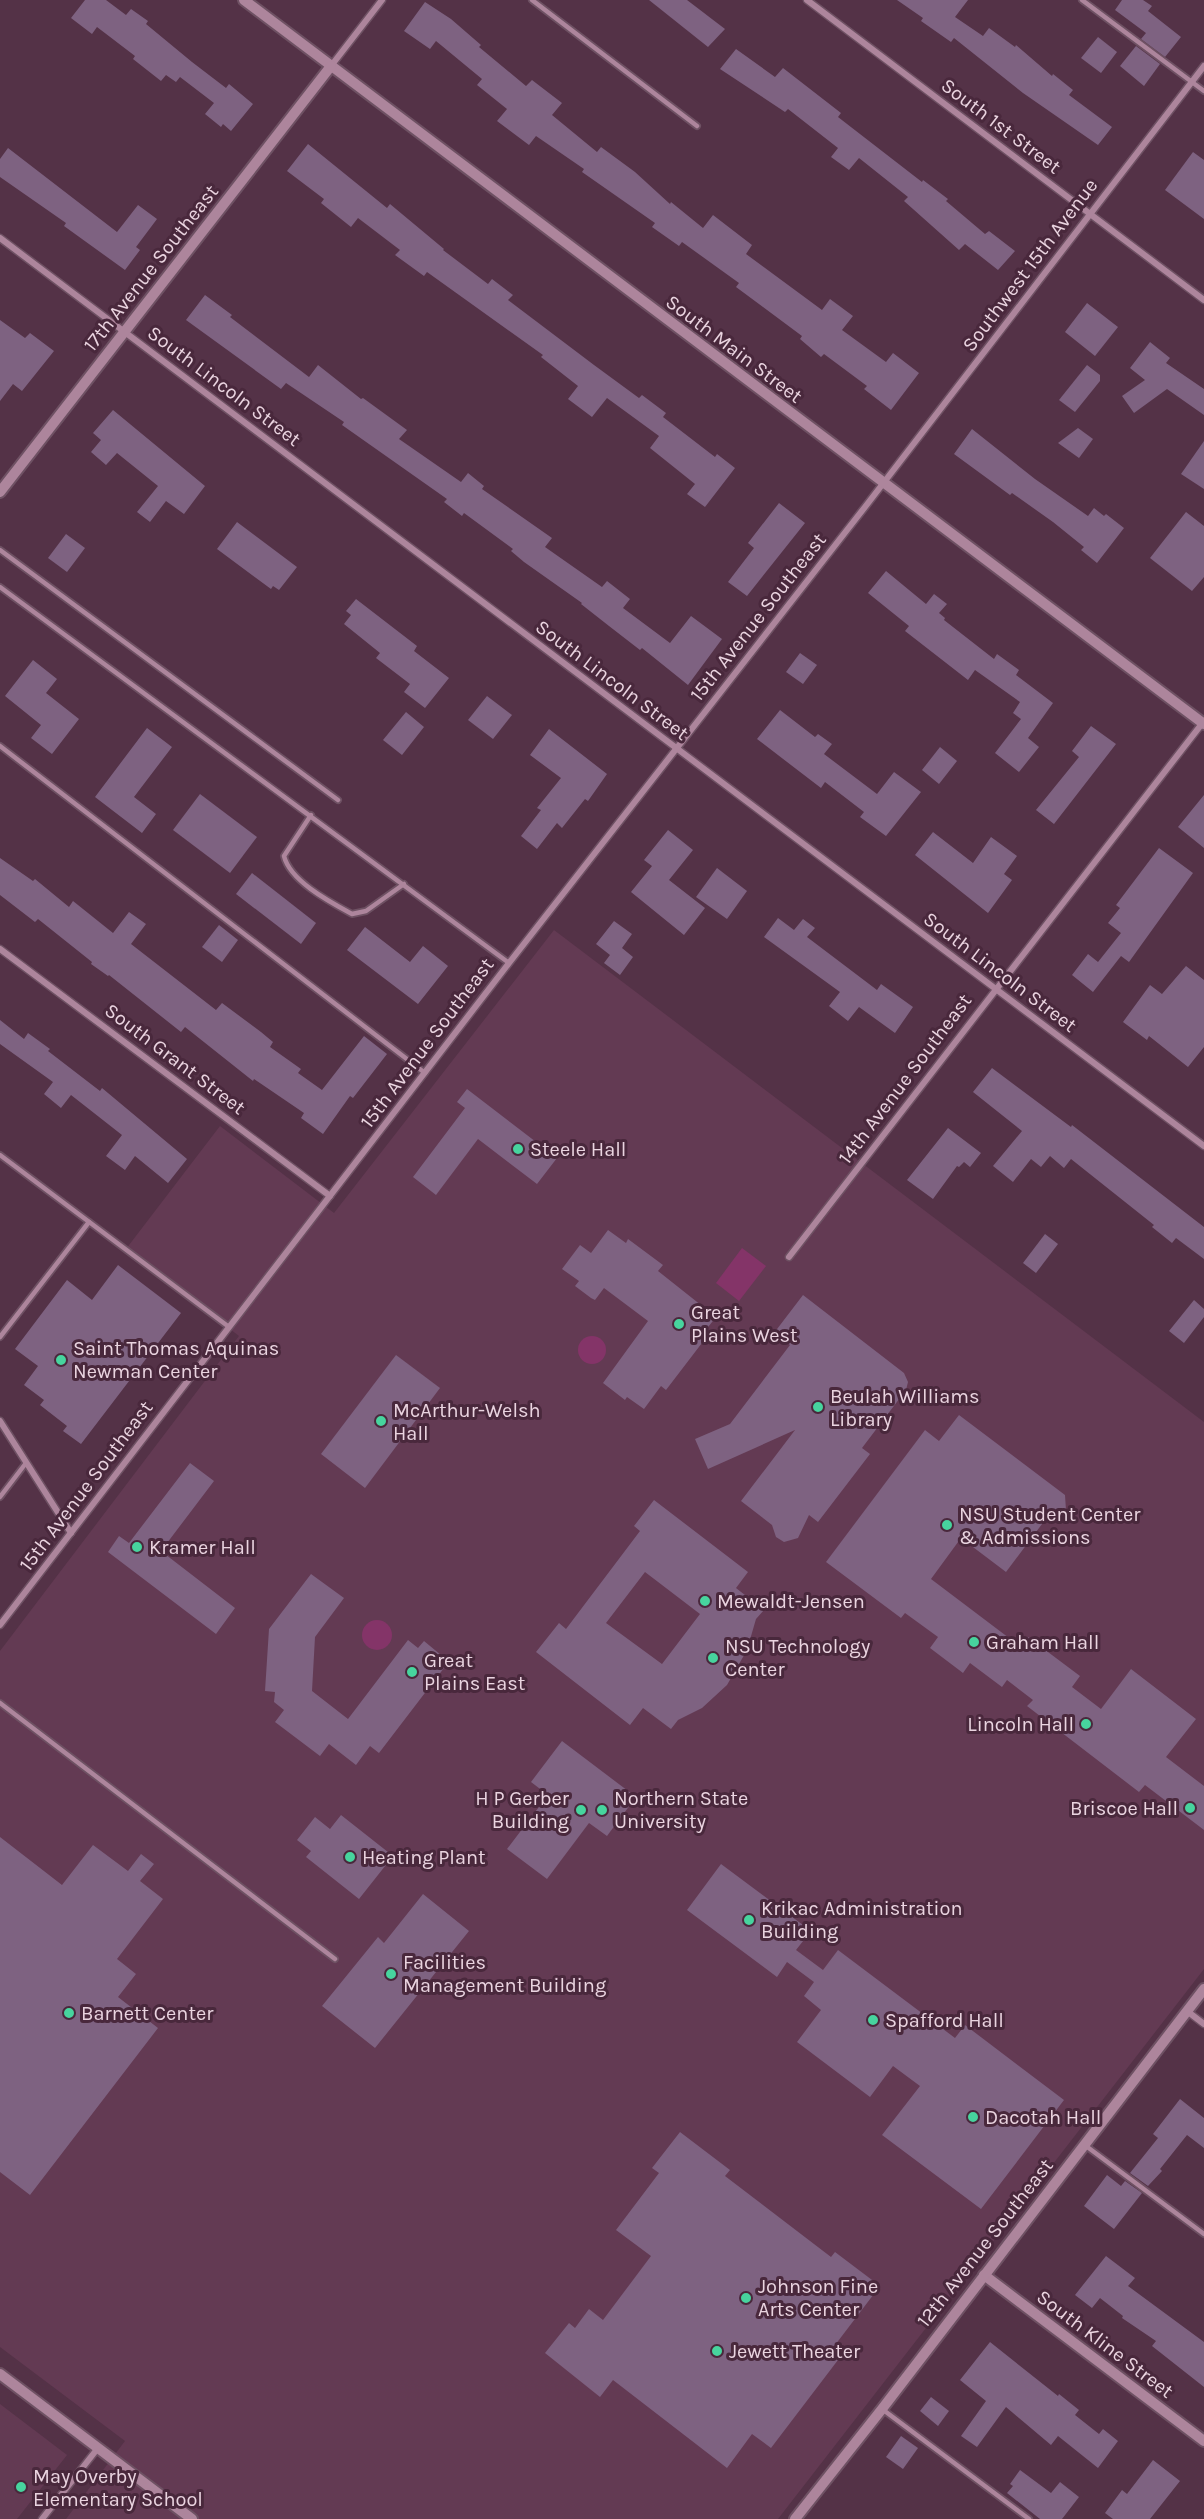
<svg xmlns="http://www.w3.org/2000/svg" width="1204" height="2519" font-family="Karla,sans-serif">
<style>
.built{fill:#633a53}
.green{fill:#843468}
.building{fill:#7e6281;fill-rule:evenodd}
.lines{fill:none;stroke-linecap:round;stroke-linejoin:round}
.service-casing{stroke:#6e5163;stroke-width:8}
.minor-casing{stroke:#6e5163;stroke-width:9}
.tertiary-casing{stroke:#6e5163;stroke-width:14}
.service{stroke:#ad859c;stroke-width:4.5}
.minor{stroke:#ad859c;stroke-width:6}
.tertiary{stroke:#ad859c;stroke-width:10}
.poi-dot{fill:#47d49e;stroke:#49283c;stroke-width:2}
.labels{text-anchor:middle;dominant-baseline:central;stroke-width:6;stroke-linejoin:round;paint-order:stroke}
.street-label{font-size:20px;fill:#ead4e0;stroke:#49283c}
.poi-label{font-size:20px;fill:#ead4e0;stroke:#49283c;text-anchor:start}
</style>
<rect width="100%" height="100%" fill="#543247"/>
<!-- built -->
<g class="built">
<polygon points="554,930 1204,1422 1204,1969 778,2519 66,2519 125,2441 0,2347 0,1651 239,1336 126,1249 220,1126 334,1213"/>
<polygon points="0,2404 67,2455 17,2519 0,2519"/>
</g>
<!-- green -->
<g class="green">
<polygon points="742,1248 766,1266 739,1301 716,1283"/>
<circle cx="592" cy="1350" r="14"/>
<circle cx="377" cy="1635" r="15"/>
</g>
<!-- building -->
<g class="building">
<polygon points="85,0 106,0 126,15 131,9 148,21 146,24 192,62 226,88 229,84 253,104 231,131 223,124 221,127 205,114 214,103 180,77 176,82 166,75 161,81 133,59 135,56 97,27 92,34 71,18"/>
<polygon points="649,0 687,0 725,29 708,47"/>
<polygon points="897,0 968,0 955,17 983,36 989,28 1015,47 1016,45 1052,76 1053,74 1073,90 1069,95 1112,127 1098,145 1023,93 954,38 951,42 921,21 923,18"/>
<polygon points="1122,0 1143,0 1152,6 1148,11 1181,37 1165,57 1141,39 1146,33 1115,10"/>
<polygon points="425,2 451,19 481,45 479,47 526,86 532,80 562,103 552,115 597,152 601,147 635,172 670,204 671,202 703,228 713,215 752,245 746,254 822,310 830,299 853,316 842,330 886,362 893,353 919,373 891,410 864,389 867,386 824,354 821,357 800,339 802,336 736,287 739,283 682,242 679,246 652,227 655,223 582,172 584,169 536,136 529,145 497,121 507,109 477,85 482,79 436,41 430,49 404,31"/>
<polygon points="1098,37 1117,52 1101,73 1081,58"/>
<polygon points="1136,46 1160,64 1144,86 1120,66"/>
<polygon points="736,49 775,77 783,68 841,113 838,117 922,182 923,180 948,199 946,201 985,234 989,231 1015,251 998,270 965,244 959,250 904,201 908,197 859,158 849,170 831,157 838,148 788,109 785,112 720,69"/>
<polygon points="308,144 387,208 390,204 444,249 443,250 488,284 492,279 513,295 508,300 594,365 639,398 642,395 666,413 663,417 715,457 717,454 735,468 705,507 687,494 695,484 650,448 659,436 607,398 592,417 568,399 578,386 541,357 543,355 427,272 424,276 395,255 400,250 358,218 351,227 321,203 324,199 287,171"/>
<polygon points="8,148 117,232 138,205 157,219 136,247 140,250 125,270 64,226 66,223 0,177 0,159"/>
<polygon points="1193,152 1204,160 1204,219 1165,190"/>
<polygon points="205,295 232,315 230,317 309,377 318,365 361,399 363,398 407,430 399,439 461,482 468,473 484,486 482,489 552,538 545,547 602,587 607,581 630,599 623,608 670,643 691,616 722,639 688,685 642,648 640,650 609,626 581,604 582,603 524,562 511,551 513,549 464,513 462,516 444,502 447,499 342,425 344,422 286,383 281,389 186,320"/>
<polygon points="1087,303 1118,327 1095,356 1065,332"/>
<polygon points="0,320 25,338 30,333 54,351 22,391 13,384 0,401"/>
<polygon points="1150,342 1170,358 1166,363 1204,389 1204,415 1167,389 1134,413 1122,396 1145,380 1130,368"/>
<polygon points="1087,365 1100,375 1100,381 1075,412 1059,400"/>
<polygon points="113,410 205,486 184,514 166,501 150,522 137,512 158,486 117,453 106,465 91,452 101,440 93,433"/>
<polygon points="1078,428 1093,439 1079,458 1058,443"/>
<polygon points="972,429 1035,479 1088,516 1094,508 1104,516 1106,514 1124,528 1097,563 1081,550 1084,547 1053,522 1012,493 1010,495 954,454"/>
<polygon points="1204,441 1204,489 1181,474"/>
<polygon points="779,503 805,523 747,596 728,582 754,548 748,543"/>
<polygon points="1186,512 1204,526 1204,577 1192,591 1150,558"/>
<polygon points="237,522 297,567 279,590 273,586 271,589 217,549"/>
<polygon points="66,534 85,548 67,572 48,558"/>
<polygon points="886,571 926,604 934,594 947,604 939,613 945,618 944,620 994,659 997,654 1019,670 1016,675 1053,703 1028,738 1039,747 1019,772 995,753 1021,719 1013,713 1020,702 975,670 968,680 905,631 909,626 868,593"/>
<polygon points="356,599 417,646 414,651 449,678 425,708 404,692 410,684 376,658 380,653 344,624 351,615 346,611"/>
<polygon points="800,653 817,665 803,684 786,672"/>
<polygon points="33,660 57,679 46,693 79,719 52,754 31,738 41,725 5,696"/>
<polygon points="487,696 512,715 493,739 468,720"/>
<polygon points="780,710 815,737 818,734 832,744 824,754 877,794 894,772 921,792 886,836 860,817 864,812 825,782 821,788 757,739"/>
<polygon points="406,712 424,727 402,755 383,740"/>
<polygon points="1091,726 1116,744 1054,824 1036,810 1079,757 1072,751"/>
<polygon points="147,728 172,747 134,797 156,814 142,833 95,797"/>
<polygon points="549,729 607,774 588,801 585,799 562,828 557,823 537,849 521,836 541,810 537,808 561,778 530,755"/>
<polygon points="940,747 957,761 939,784 922,770"/>
<polygon points="200,794 257,837 230,873 173,830"/>
<polygon points="1204,795 1204,848 1178,827"/>
<polygon points="668,830 693,850 669,880 705,908 684,935 631,892 652,866 644,860"/>
<polygon points="933,832 973,863 991,837 1017,856 1004,874 1012,880 988,913 915,855"/>
<polygon points="1159,848 1193,873 1129,962 1121,956 1093,992 1072,975 1088,954 1098,962 1121,933 1108,923 1120,908 1116,905"/>
<polygon points="0,858 33,881 35,879 69,907 73,901 113,933 129,912 146,924 131,944 216,1010 222,1003 261,1032 273,1042 270,1047 301,1069 298,1073 322,1090 364,1036 387,1054 353,1098 350,1096 323,1134 301,1118 304,1113 254,1079 253,1081 185,1027 181,1032 109,975 108,976 91,964 92,962 38,919 35,922 0,895"/>
<polygon points="717,868 747,891 727,919 696,897"/>
<polygon points="252,873 316,923 301,944 236,894"/>
<polygon points="778,918 794,930 803,919 815,928 807,937 877,990 881,984 913,1007 895,1033 859,1007 848,1021 829,1006 840,992 764,937"/>
<polygon points="614,921 632,934 622,948 633,957 620,975 604,963 610,955 596,944"/>
<polygon points="219,925 238,940 222,962 202,947"/>
<polygon points="365,927 410,962 423,946 448,966 418,1004 347,950"/>
<polygon points="1186,966 1204,980 1204,1047 1188,1067 1149,1036 1147,1040 1123,1022 1150,985 1162,994"/>
<polygon points="0,1020 24,1039 28,1033 50,1049 48,1051 100,1091 102,1088 187,1159 168,1183 135,1156 125,1170 106,1156 122,1135 71,1095 61,1108 44,1094 53,1082 0,1044"/>
<polygon points="992,1068 1071,1127 1072,1125 1204,1227 1204,1259 1176,1238 1172,1243 1152,1227 1154,1225 1071,1159 1064,1168 1050,1156 1041,1167 1031,1159 1013,1182 993,1166 1022,1131 973,1092"/>
<polygon points="467,1089 557,1158 537,1184 478,1139 436,1195 413,1177 465,1108 457,1102"/>
<polygon points="948,1128 981,1153 970,1167 964,1162 959,1167 957,1166 933,1199 907,1180"/>
<polygon points="608,1230 626,1243 628,1239 663,1265 658,1271 716,1317 701,1336 705,1339 666,1390 661,1386 644,1409 627,1397 625,1400 603,1383 648,1321 604,1288 595,1300 591,1298 575,1286 579,1281 562,1269 580,1245 591,1253"/>
<polygon points="1045,1234 1058,1244 1036,1273 1023,1263"/>
<polygon points="118,1265 181,1313 81,1444 63,1431 67,1426 40,1405 44,1400 24,1385 38,1366 15,1349 67,1280 92,1300"/>
<polygon points="803,1295 904,1373 908,1382 906,1390 862,1448 870,1454 818,1522 809,1515 798,1538 784,1542 776,1537 772,1525 741,1501 795,1430 708,1469 695,1439 730,1424 790,1345 774,1333"/>
<polygon points="1194,1300 1204,1309 1204,1317 1184,1343 1169,1331"/>
<polygon points="396,1355 440,1388 365,1488 321,1454"/>
<polygon points="959,1415 1065,1495 1066,1510 1051,1512 1006,1572 961,1538 931,1579 1021,1647 1028,1637 1080,1676 1072,1687 1101,1709 1131,1669 1196,1719 1166,1757 1204,1786 1204,1830 1145,1785 1139,1792 1027,1706 1033,1700 1007,1680 1002,1687 970,1663 963,1673 930,1648 938,1637 905,1613 901,1618 826,1562 925,1430 939,1441"/>
<polygon points="190,1463 214,1481 161,1551 235,1608 216,1634 108,1552 119,1536 129,1543"/>
<path d="M654,1500L748,1572L736,1588L764,1610L756,1619L747,1650L727,1685L702,1708L678,1720L671,1729L643,1708L630,1725L536,1652L559,1623L566,1629L640,1531L634,1526ZM645,1572L700,1614L662,1664L606,1623Z"/>
<polygon points="311,1574 344,1598 315,1637 312,1691 348,1719 408,1640 418,1648 424,1641 447,1660 442,1666 444,1668 379,1753 370,1746 356,1765 329,1744 320,1756 275,1722 284,1710 274,1702 275,1692 265,1691 269,1629"/>
<polygon points="562,1741 636,1797 607,1836 589,1823 547,1879 507,1849 548,1795 531,1782"/>
<polygon points="341,1815 393,1856 359,1899 306,1857 311,1851 297,1840 315,1817 330,1829"/>
<polygon points="0,1837 62,1885 93,1845 128,1871 141,1854 154,1864 140,1881 163,1899 117,1959 136,1974 118,1997 158,2028 30,2195 0,2172"/>
<polygon points="721,1864 811,1931 796,1950 823,1970 838,1950 955,2038 965,2025 1064,2100 981,2209 882,2135 920,2086 893,2066 870,2097 797,2042 821,2010 804,1996 814,1982 787,1962 777,1977 687,1910"/>
<polygon points="423,1894 469,1931 375,2048 322,2006 378,1937 384,1943"/>
<polygon points="1180,2099 1204,2118 1204,2148 1187,2135 1160,2169 1162,2171 1148,2186 1130,2173 1158,2138 1153,2134"/>
<polygon points="680,2132 730,2170 725,2176 831,2257 835,2252 880,2286 829,2353 838,2360 771,2448 752,2434 727,2468 613,2380 600,2397 545,2353 569,2323 575,2328 589,2309 603,2320 651,2256 616,2230 659,2173 652,2168"/>
<polygon points="1107,2175 1121,2186 1125,2181 1142,2193 1114,2229 1084,2206"/>
<polygon points="1106,2256 1135,2278 1128,2286 1204,2342 1204,2387 1152,2346 1156,2341 1122,2318 1123,2316 1100,2298 1092,2308 1075,2295"/>
<polygon points="990,2342 1058,2396 1059,2394 1079,2410 1075,2415 1099,2434 1103,2429 1118,2441 1098,2468 1058,2436 1051,2445 1006,2407 977,2447 961,2436 986,2401 960,2380"/>
<polygon points="931,2397 949,2411 938,2426 920,2411"/>
<polygon points="901,2436 918,2448 903,2469 886,2457"/>
<polygon points="1153,2460 1180,2481 1150,2519 1113,2519 1105,2513 1122,2490 1127,2494"/>
<polygon points="1020,2470 1051,2493 1060,2482 1079,2497 1062,2519 1040,2519 1007,2493 1013,2486 1010,2484"/>
</g>
<g class="lines">
<defs>
<g id="service">
<polyline points="532,0 697,126"/>
<polyline points="1082,0 1204,91"/>
<polyline points="0,550 338,800"/>
<polyline points="0,587 509,963"/>
<polyline points="0,746 425,1073"/>
<path d="M311,815L284,856C290,881 330,902 352,914L366,911L404,884"/>
<polyline points="0,1155 229,1327"/>
<polyline points="0,1337 89,1222"/>
<polyline points="0,1497 26,1463"/>
<polyline points="0,1703 335,1959"/>
<polyline points="1086,2146 1204,2234"/>
<polyline points="882,2409 1029,2519"/>
</g>
<g id="minor">
<polyline points="807,0 1204,300"/>
<polyline points="331,66 382,0"/>
<polyline points="0,238 1204,1146"/>
<polyline points="0,949 330,1196"/>
<polyline points="789,1257 1204,721"/>
<polyline points="0,1421 71,1533"/>
<polyline points="0,1625 509,963 865,507 1204,66"/>
<polyline points="1187,2011 1204,2024"/>
<polyline points="42,2519 98,2448"/>
</g>
<g id="tertiary">
<polyline points="244,0 1204,724"/>
<polyline points="0,492 331,66"/>
<polyline points="984,2275 1204,2441"/>
<polyline points="0,2374 192,2519"/>
<polyline points="795,2519 882,2409 1204,1989"/>
</g>
</defs>
<!-- service casing -->
<use href="#service" class="service-casing"/>
<!-- minor casing -->
<use href="#minor" class="minor-casing"/>
<!-- tertiary casing -->
<use href="#tertiary" class="tertiary-casing"/>
<!-- service -->
<use href="#service" class="service"/>
<!-- minor -->
<use href="#minor" class="minor"/>
<!-- tertiary -->
<use href="#tertiary" class="tertiary"/>
</g>
<!-- markers -->
<g class="poi-dot">
<circle cx="518" cy="1149" r="6"/>
<circle cx="679" cy="1324" r="6"/>
<circle cx="61" cy="1360" r="6"/>
<circle cx="818" cy="1407" r="6"/>
<circle cx="381" cy="1421" r="6"/>
<circle cx="947" cy="1525" r="6"/>
<circle cx="137" cy="1547" r="6"/>
<circle cx="705" cy="1601" r="6"/>
<circle cx="974" cy="1642" r="6"/>
<circle cx="713" cy="1658" r="6"/>
<circle cx="412" cy="1672" r="6"/>
<circle cx="1086" cy="1724" r="6"/>
<circle cx="1190" cy="1808" r="6"/>
<circle cx="581" cy="1810" r="6"/>
<circle cx="602" cy="1810" r="6"/>
<circle cx="350" cy="1857" r="6"/>
<circle cx="749" cy="1920" r="6"/>
<circle cx="391" cy="1974" r="6"/>
<circle cx="69" cy="2013" r="6"/>
<circle cx="873" cy="2020" r="6"/>
<circle cx="973" cy="2117" r="6"/>
<circle cx="746" cy="2298" r="6"/>
<circle cx="717" cy="2351" r="6"/>
<circle cx="21" cy="2487" r="6"/>
</g>
<g class="labels">
<!-- street labels -->
<g class="street-label">
<text transform="translate(1001 126) rotate(37)">South 1st Street</text>
<text transform="translate(1030 265) rotate(-53)">Southwest 15th Avenue</text>
<text transform="translate(151 268) rotate(-52)">17th Avenue Southeast</text>
<text transform="translate(734 349) rotate(37)">South Main Street</text>
<text transform="translate(224 386) rotate(37)">South Lincoln Street</text>
<text transform="translate(758 617) rotate(-52)">15th Avenue Southeast</text>
<text transform="translate(612 680) rotate(37)">South Lincoln Street</text>
<text transform="translate(1000 972) rotate(37)">South Lincoln Street</text>
<text transform="translate(427 1043) rotate(-53)">15th Avenue Southeast</text>
<text transform="translate(175 1059) rotate(37)">South Grant Street</text>
<text transform="translate(905 1079) rotate(-53)">14th Avenue Southeast</text>
<text transform="translate(86 1486) rotate(-53)">15th Avenue Southeast</text>
<text transform="translate(985 2243) rotate(-52)">12th Avenue Southeast</text>
<text transform="translate(1105 2344) rotate(37)">South Kline Street</text>
</g>
<!-- poi labels -->
<g class="poi-label">
<text x="530" y="1149">Steele Hall</text>
<text x="691" y="1312">Great<tspan x="691" dy="23">Plains West</tspan></text>
<text x="73" y="1348">Saint Thomas Aquinas<tspan x="73" dy="23">Newman Center</tspan></text>
<text x="830" y="1396">Beulah Williams<tspan x="830" dy="23">Library</tspan></text>
<text x="393" y="1410">McArthur-Welsh<tspan x="393" dy="23">Hall</tspan></text>
<text x="959" y="1514">NSU Student Center<tspan x="959" dy="23">&amp; Admissions</tspan></text>
<text x="149" y="1547">Kramer Hall</text>
<text x="717" y="1601">Mewaldt-Jensen</text>
<text x="986" y="1642">Graham Hall</text>
<text x="725" y="1646">NSU Technology<tspan x="725" dy="23">Center</tspan></text>
<text x="424" y="1660">Great<tspan x="424" dy="23">Plains East</tspan></text>
<text x="1074" y="1724" text-anchor="end">Lincoln Hall</text>
<text x="569" y="1798" text-anchor="end">H P Gerber<tspan x="569" dy="23">Building</tspan></text>
<text x="614" y="1798">Northern State<tspan x="614" dy="23">University</tspan></text>
<text x="1178" y="1808" text-anchor="end">Briscoe Hall</text>
<text x="362" y="1857">Heating Plant</text>
<text x="761" y="1908">Krikac Administration<tspan x="761" dy="23">Building</tspan></text>
<text x="403" y="1962">Facilities<tspan x="403" dy="23">Management Building</tspan></text>
<text x="81" y="2013">Barnett Center</text>
<text x="885" y="2020">Spafford Hall</text>
<text x="985" y="2117">Dacotah Hall</text>
<text x="758" y="2286">Johnson Fine<tspan x="758" dy="23">Arts Center</tspan></text>
<text x="729" y="2351">Jewett Theater</text>
<text x="33" y="2476">May Overby<tspan x="33" dy="23">Elementary School</tspan></text>
</g>
</g>
</svg>
